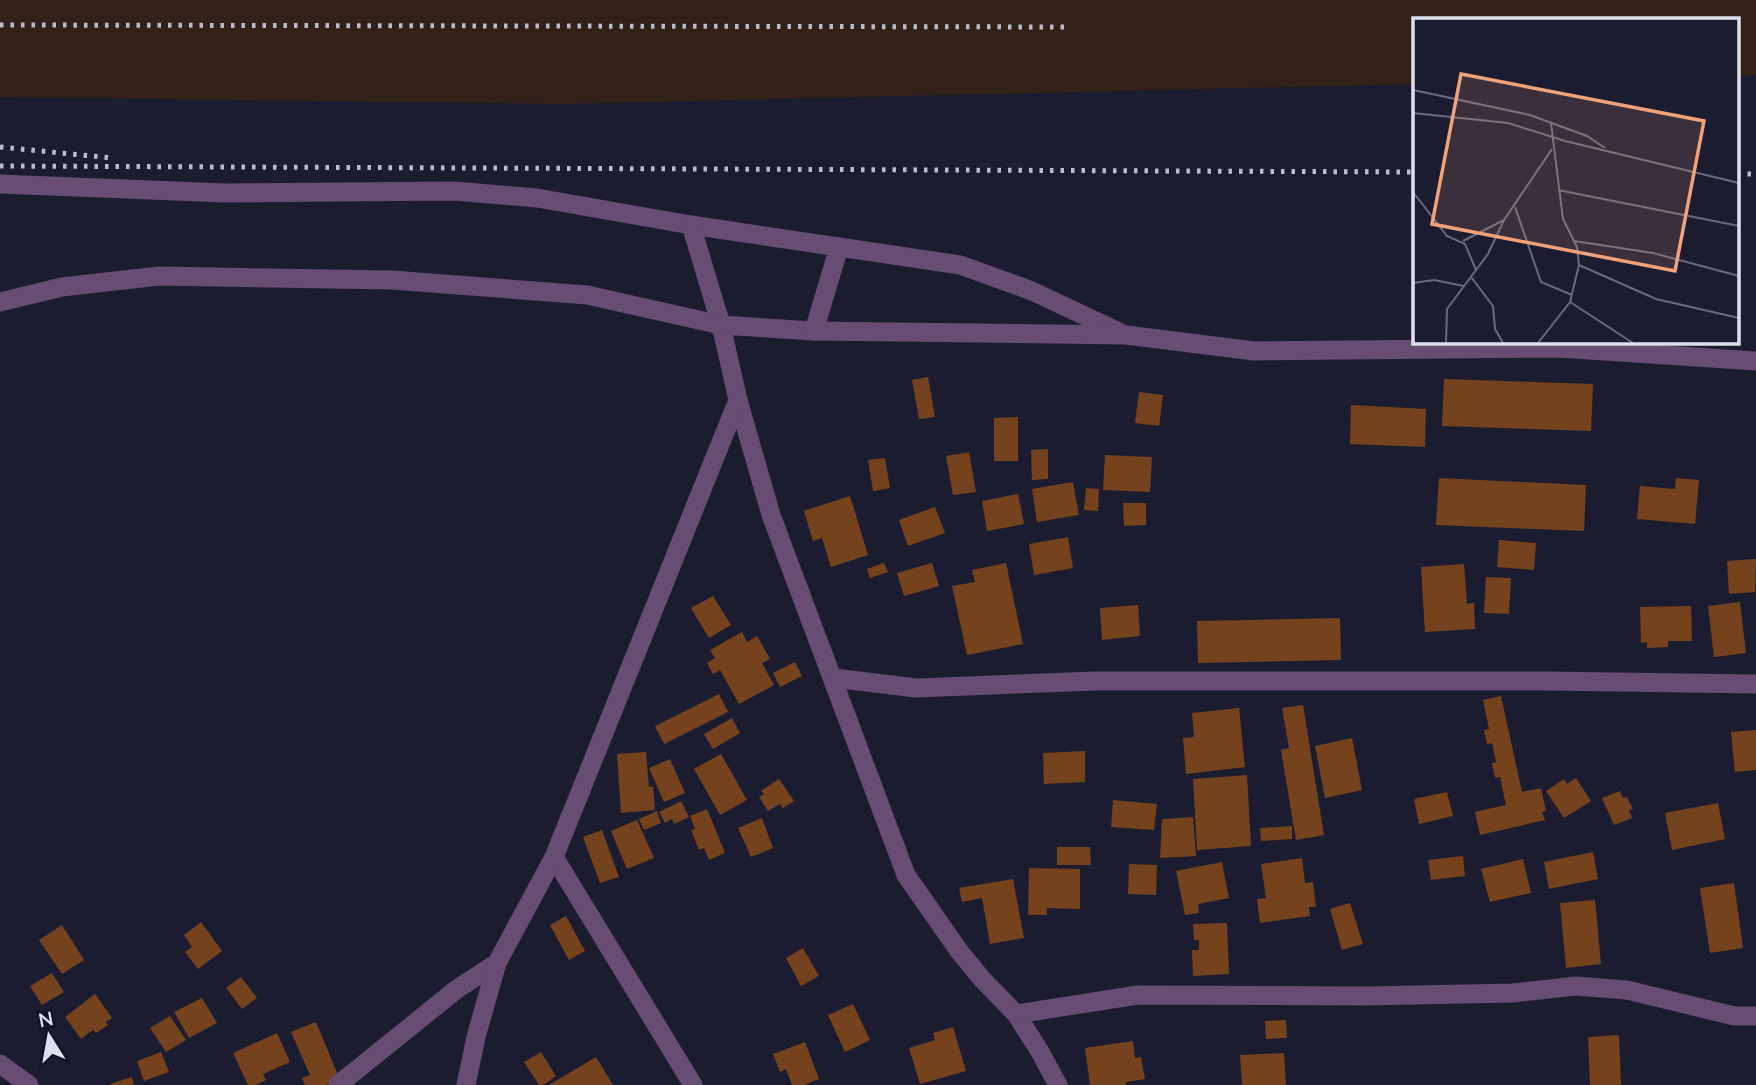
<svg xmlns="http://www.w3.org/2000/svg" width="1756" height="1085" font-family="Lato,sans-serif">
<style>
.industrial{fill:#322119}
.building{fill:#75421e}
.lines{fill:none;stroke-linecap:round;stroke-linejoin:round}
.minor{stroke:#664d71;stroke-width:19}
.rail{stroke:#bbbccc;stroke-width:5;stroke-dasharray:3.5 7;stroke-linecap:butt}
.inset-road{fill:none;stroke:#6a6a7d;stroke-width:2}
.view{fill:#f0a27a;fill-opacity:0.15;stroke:#f0a27a;stroke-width:3.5}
.inset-edge{fill:none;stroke:#dedfee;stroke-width:3.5}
</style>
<rect width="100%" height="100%" fill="#1c1c31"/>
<!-- industrial -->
<polygon class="industrial" points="0,0 1756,0 1756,75 1737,76 1737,19 1415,19 1415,84 565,104 0,97"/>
<!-- building -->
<g class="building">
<polygon points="928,377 935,417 919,419 912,380"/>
<polygon points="1444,379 1593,384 1591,431 1442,426"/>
<polygon points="1139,392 1163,395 1159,426 1135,423"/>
<polygon points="1351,405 1426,409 1425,447 1350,444"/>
<polygon points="1018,417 1018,461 994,461 994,418"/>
<polygon points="1048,449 1048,479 1032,480 1031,450"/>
<polygon points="969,452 976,492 953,495 946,456"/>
<polygon points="1105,455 1152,457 1150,492 1103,490"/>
<polygon points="885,458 890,488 873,491 868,460"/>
<polygon points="1439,478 1586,485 1584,531 1436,525"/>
<polygon points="1676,478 1699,480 1695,524 1637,519 1640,486 1675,489"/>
<polygon points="1073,482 1079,515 1037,522 1032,489"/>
<polygon points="1086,488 1099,489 1098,511 1084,510"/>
<polygon points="1018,494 1024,524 987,531 982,501"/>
<polygon points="850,496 868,555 831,567 822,538 813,541 804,511"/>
<polygon points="1123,503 1146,503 1146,525 1124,526"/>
<polygon points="935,507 945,533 908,546 899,520"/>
<polygon points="1068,537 1073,568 1034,575 1029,544"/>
<polygon points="1499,540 1536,543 1534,570 1497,567"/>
<polygon points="1756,559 1755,592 1729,594 1727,561"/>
<polygon points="884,563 888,572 870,578 867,569"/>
<polygon points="932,563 939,586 904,596 897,573"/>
<polygon points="1006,563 1023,644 967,655 952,586 975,582 972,570"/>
<polygon points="1464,564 1467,604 1474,603 1475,629 1425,632 1421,567"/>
<polygon points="1486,577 1511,578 1509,614 1484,613"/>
<polygon points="713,596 731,625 709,638 691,608"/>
<polygon points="1740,602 1746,653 1714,657 1708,606"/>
<polygon points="1138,605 1140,636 1102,640 1100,608"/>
<polygon points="1691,606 1692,641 1668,641 1668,647 1647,648 1647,642 1641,643 1640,607"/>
<polygon points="1340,618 1341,660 1198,663 1197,621"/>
<polygon points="742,632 747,642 757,636 770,659 762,663 774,685 739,704 720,670 713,674 707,663 715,658 710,650"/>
<polygon points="795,662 802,676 780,687 773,673"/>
<polygon points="719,694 728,712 664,744 655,726"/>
<polygon points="1501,696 1522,792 1541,788 1546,811 1542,812 1545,820 1480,835 1475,812 1506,805 1500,777 1495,778 1492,763 1496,762 1492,743 1487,744 1484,730 1489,729 1483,700"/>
<polygon points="1303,705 1324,835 1296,840 1281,750 1289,748 1282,708"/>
<polygon points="1239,708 1245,767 1186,774 1183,738 1194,737 1192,713"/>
<polygon points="732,718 740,733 713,749 704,734"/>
<polygon points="1756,730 1756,770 1735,772 1731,732"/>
<polygon points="1352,738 1362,790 1325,798 1315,746"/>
<polygon points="1085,751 1085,782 1044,784 1043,753"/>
<polygon points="646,752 649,787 653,786 655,810 621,813 617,754"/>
<polygon points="721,754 747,800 720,815 694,769"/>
<polygon points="670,759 685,793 664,802 649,768"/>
<polygon points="1247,775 1251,846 1197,850 1193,779"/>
<polygon points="1576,778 1591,801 1564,818 1546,791 1564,779 1567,784"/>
<polygon points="779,779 794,801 783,808 780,804 768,811 759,797 764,794 761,791"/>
<polygon points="1620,791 1623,798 1627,797 1633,809 1629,810 1632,818 1614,825 1602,798"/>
<polygon points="1447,792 1453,816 1419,824 1414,799"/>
<polygon points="1113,800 1157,804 1154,830 1111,827"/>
<polygon points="681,801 689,817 674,824 672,819 665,823 659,812"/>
<polygon points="1718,803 1725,839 1672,850 1665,813"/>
<polygon points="707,809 725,853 709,860 704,848 699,850 691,830 695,829 690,816"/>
<polygon points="657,811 661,823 644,830 639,819"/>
<polygon points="1193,817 1196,856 1160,858 1162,819"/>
<polygon points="762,818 773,848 751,857 738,828"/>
<polygon points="637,820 654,858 627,869 611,831"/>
<polygon points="1292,826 1292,839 1261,841 1260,828"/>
<polygon points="602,830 619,877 600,883 583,837"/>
<polygon points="1057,847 1090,847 1091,865 1057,865"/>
<polygon points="1593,852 1598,879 1549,889 1544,862"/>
<polygon points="1463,856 1465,876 1431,880 1428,860"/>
<polygon points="1302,858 1305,883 1313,882 1316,907 1309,907 1310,916 1260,923 1257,899 1266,898 1261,864"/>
<polygon points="1523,859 1531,893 1490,902 1481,869"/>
<polygon points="1222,862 1229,898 1198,904 1199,913 1185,915 1176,871"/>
<polygon points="1129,864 1157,865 1156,895 1128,894"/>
<polygon points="1029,868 1080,869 1080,909 1047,908 1047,915 1028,915"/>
<polygon points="1013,879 1024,938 990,944 982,898 962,902 959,888"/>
<polygon points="1734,883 1743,948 1710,953 1700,888"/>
<polygon points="1595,900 1601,964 1566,968 1560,903"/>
<polygon points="1350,903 1363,944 1342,950 1330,909"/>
<polygon points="566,916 585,951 569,960 550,925"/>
<polygon points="201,922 222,951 198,969 185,952 192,947 184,935"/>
<polygon points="1227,923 1229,974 1193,976 1192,950 1199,950 1199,940 1194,940 1193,924"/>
<polygon points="62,925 84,960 62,974 39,940"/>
<polygon points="803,948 819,976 801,986 786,958"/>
<polygon points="52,973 64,992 42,1005 30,986"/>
<polygon points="241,977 257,998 242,1009 226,988"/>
<polygon points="95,994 112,1018 106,1022 108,1025 96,1033 93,1030 81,1039 65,1017"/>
<polygon points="202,998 217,1023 189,1038 174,1012"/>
<polygon points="853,1004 870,1040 845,1052 828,1015"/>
<polygon points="170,1016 186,1040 166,1052 150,1028"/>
<polygon points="1286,1020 1287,1038 1266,1039 1265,1021"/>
<polygon points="316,1022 340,1080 326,1085 305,1085 302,1078 310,1075 291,1032"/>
<polygon points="953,1027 966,1071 920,1084 909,1048 935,1040 933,1033"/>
<polygon points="277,1033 290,1062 263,1074 266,1080 256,1085 248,1085 233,1053"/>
<polygon points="1619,1035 1621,1085 1590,1085 1588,1037"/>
<polygon points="1133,1041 1135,1058 1141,1057 1145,1079 1126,1082 1126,1085 1090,1085 1085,1048"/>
<polygon points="805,1042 819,1079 804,1085 792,1085 786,1069 780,1072 773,1054"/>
<polygon points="161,1052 169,1072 144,1081 137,1061"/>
<polygon points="541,1052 556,1076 543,1085 539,1085 524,1062"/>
<polygon points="1284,1053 1286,1085 1242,1085 1240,1055"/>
<polygon points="596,1057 613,1085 549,1085"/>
<polygon points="132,1077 134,1085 110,1085 110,1084"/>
</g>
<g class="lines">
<!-- minor -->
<g class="minor">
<polyline points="0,184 225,193 454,191 537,198 691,225 960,265 1032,291 1119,332"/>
<polyline points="691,225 721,325 738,400 771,515 906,875 959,951 982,979 1016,1014 1039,1050 1058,1085"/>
<polyline points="0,302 62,287 159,276 392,280 587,295 721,325 814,331 1126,335 1254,351 1559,348 1756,361"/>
<polyline points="814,331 839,247"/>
<polyline points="834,678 916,688 1095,681 1546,681 1756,684"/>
<polyline points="554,857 693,1085"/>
<polyline points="1016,1014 1138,995 1366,996 1513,993 1576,986 1627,990 1734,1016 1756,1016"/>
<polyline points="0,1064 29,1085"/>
<polyline points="338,1085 457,989 497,963"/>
<polyline points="466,1085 476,1037 497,963 554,857 738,400"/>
</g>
<!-- rail -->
<g class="rail">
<polyline points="0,25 1068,27"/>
<polyline points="0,147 112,158"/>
<polyline points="0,166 1415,172"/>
<polyline points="1737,174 1756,174"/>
</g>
</g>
<!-- overview -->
<g transform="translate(1413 18)">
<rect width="326" height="326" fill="#1c1c31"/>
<path class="inset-road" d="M0,72L117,97L174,118L192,130M0,95L95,105L152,123L326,165M145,172L326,208M0,174L34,218L52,226L63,252M102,189L128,264L159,277M50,223L91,202M161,223L240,235L326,258M166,247L243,281L326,300M58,259L80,288L82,311L90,325M0,265L21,262L51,268M157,284L220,325M33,325L34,291L75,236L91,202L139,131M125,325L157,284L166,247L164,229L150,201L138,105"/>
<path class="view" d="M48,56L291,103L262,253L19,206Z"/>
<rect width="326" height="326" class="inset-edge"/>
</g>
<!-- north arrow -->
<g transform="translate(49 1036) rotate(349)" stroke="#131227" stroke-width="5" paint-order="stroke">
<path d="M0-5L12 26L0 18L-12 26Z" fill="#dedfee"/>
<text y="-10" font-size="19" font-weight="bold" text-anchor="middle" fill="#dedfee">N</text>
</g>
</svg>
